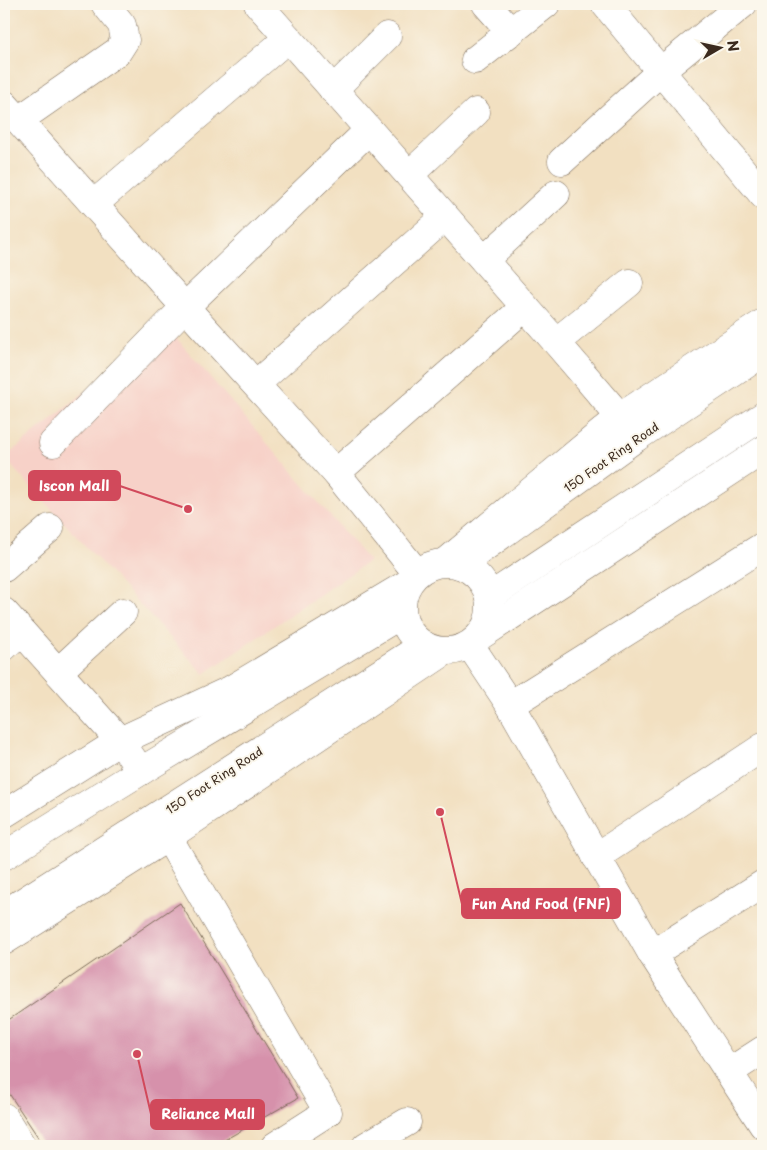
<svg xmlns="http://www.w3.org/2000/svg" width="767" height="1150" font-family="'Playpen Sans',sans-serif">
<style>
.built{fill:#f7d1c8}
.building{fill:#d691ab}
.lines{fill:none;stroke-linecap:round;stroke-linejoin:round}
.minor-casing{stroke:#7b6a57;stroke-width:29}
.highway-casing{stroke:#7b6a57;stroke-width:29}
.minor{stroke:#fff;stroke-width:28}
.highway{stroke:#fff;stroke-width:28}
.labels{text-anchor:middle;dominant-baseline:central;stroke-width:4;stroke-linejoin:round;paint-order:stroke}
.street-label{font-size:12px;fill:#3b2a1e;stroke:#fbf7ec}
.leader{fill:none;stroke:#d1495b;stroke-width:2}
.callout-dot{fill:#d1495b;stroke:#fbf7ec;stroke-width:2}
.callout{fill:#d1495b;stroke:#d1495b;stroke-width:2}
.callout-label{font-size:14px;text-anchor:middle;font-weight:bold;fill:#fff}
</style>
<rect width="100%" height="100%" fill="#fbf7ec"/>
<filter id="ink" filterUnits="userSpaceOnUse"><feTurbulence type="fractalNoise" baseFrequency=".02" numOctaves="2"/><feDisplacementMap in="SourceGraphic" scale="10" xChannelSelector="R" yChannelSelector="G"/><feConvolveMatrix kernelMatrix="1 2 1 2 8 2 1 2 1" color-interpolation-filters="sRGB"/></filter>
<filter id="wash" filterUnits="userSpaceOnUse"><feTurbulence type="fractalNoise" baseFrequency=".0096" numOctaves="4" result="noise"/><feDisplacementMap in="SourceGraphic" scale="20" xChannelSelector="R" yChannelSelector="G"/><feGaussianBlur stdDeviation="1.12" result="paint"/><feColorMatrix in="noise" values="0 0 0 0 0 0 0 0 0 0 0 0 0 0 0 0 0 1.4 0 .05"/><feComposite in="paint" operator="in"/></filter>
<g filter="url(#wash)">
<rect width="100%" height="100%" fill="#f2e0c1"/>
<!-- built -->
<polygon class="built" points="166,326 369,561 204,674 4,458"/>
<g id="blocks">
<!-- building -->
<polygon class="building" points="180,903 298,1098 214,1146 44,1146 4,1086 4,1023"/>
</g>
</g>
<g filter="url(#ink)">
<use href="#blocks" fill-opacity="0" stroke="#7b6a57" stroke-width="1"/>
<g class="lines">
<defs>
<g id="minor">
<polyline points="258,4 556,342 637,437"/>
<polyline points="486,4 511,32"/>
<polyline points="605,4 763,195"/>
<polyline points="475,60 546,4"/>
<polyline points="333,90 387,36"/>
<polyline points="4,104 185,307 336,473 417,573"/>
<polyline points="19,120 118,51 125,40 122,25 105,4"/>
<polyline points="562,161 661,71 743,4"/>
<polyline points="409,175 476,112"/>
<polyline points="94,204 288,38"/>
<polyline points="484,260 556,194"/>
<polyline points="556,342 629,283"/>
<polyline points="256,384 445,217"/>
<polyline points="53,443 185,307 369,130"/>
<polyline points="336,473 525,307"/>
<polyline points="446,562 620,417 763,323"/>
<polyline points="4,568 50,528"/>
<polyline points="4,612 120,741 141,771"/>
<polyline points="480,636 763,450"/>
<polyline points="470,645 510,705 652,954 763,1125"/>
<polyline points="4,647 21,631"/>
<polyline points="58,672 123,612"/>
<polyline points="510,705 763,546"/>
<polyline points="4,814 120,741 230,690 407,584"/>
<polyline points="168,837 328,1112 275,1146"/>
<polyline points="596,857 763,747"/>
<polyline points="4,941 168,837 444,652"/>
<polyline points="652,954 763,884"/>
<polyline points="729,1072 763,1050"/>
<polyline points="4,1117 22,1146"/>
<polyline points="366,1146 407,1122"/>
</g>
<g id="highway">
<circle cx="446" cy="607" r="44"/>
<polyline points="460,565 637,437 763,353"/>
<polyline points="489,597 763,416"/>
<polyline points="4,856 141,771 402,614"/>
<polyline points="4,914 424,645"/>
</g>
</defs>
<!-- minor casing -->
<use href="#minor" class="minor-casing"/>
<!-- highway casing -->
<use href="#highway" class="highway-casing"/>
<!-- minor -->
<use href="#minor" class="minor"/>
<!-- highway -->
<use href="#highway" class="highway"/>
</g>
</g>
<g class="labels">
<!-- street labels -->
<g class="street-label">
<text transform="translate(611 457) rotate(-35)">150 Foot Ring Road</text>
<text transform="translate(214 780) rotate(-33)">150 Foot Ring Road</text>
</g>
</g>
<!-- callouts -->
<path class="leader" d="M188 509L120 486M440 812L462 904M137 1054L151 1114"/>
<g class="callout-dot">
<circle cx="188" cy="509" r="5"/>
<circle cx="440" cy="812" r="5"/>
<circle cx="137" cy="1054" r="5"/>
</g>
<g class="callout">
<rect x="29" y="471" width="91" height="29" rx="5"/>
<rect x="462" y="889" width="158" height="29" rx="5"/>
<rect x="151" y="1100" width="113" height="29" rx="5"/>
</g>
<g class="callout-label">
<text x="74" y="491">Iscon Mall</text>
<text x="541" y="909">Fun And Food (FNF)</text>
<text x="208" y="1119">Reliance Mall</text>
</g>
<!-- margin -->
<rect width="767" height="1150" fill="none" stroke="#fbf7ec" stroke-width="20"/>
<!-- north arrow -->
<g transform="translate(720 48) rotate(81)" stroke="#fbf7ec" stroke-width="4" paint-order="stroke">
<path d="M0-4L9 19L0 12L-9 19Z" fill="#3b2a1e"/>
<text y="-8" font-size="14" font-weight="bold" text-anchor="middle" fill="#3b2a1e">N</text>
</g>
</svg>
